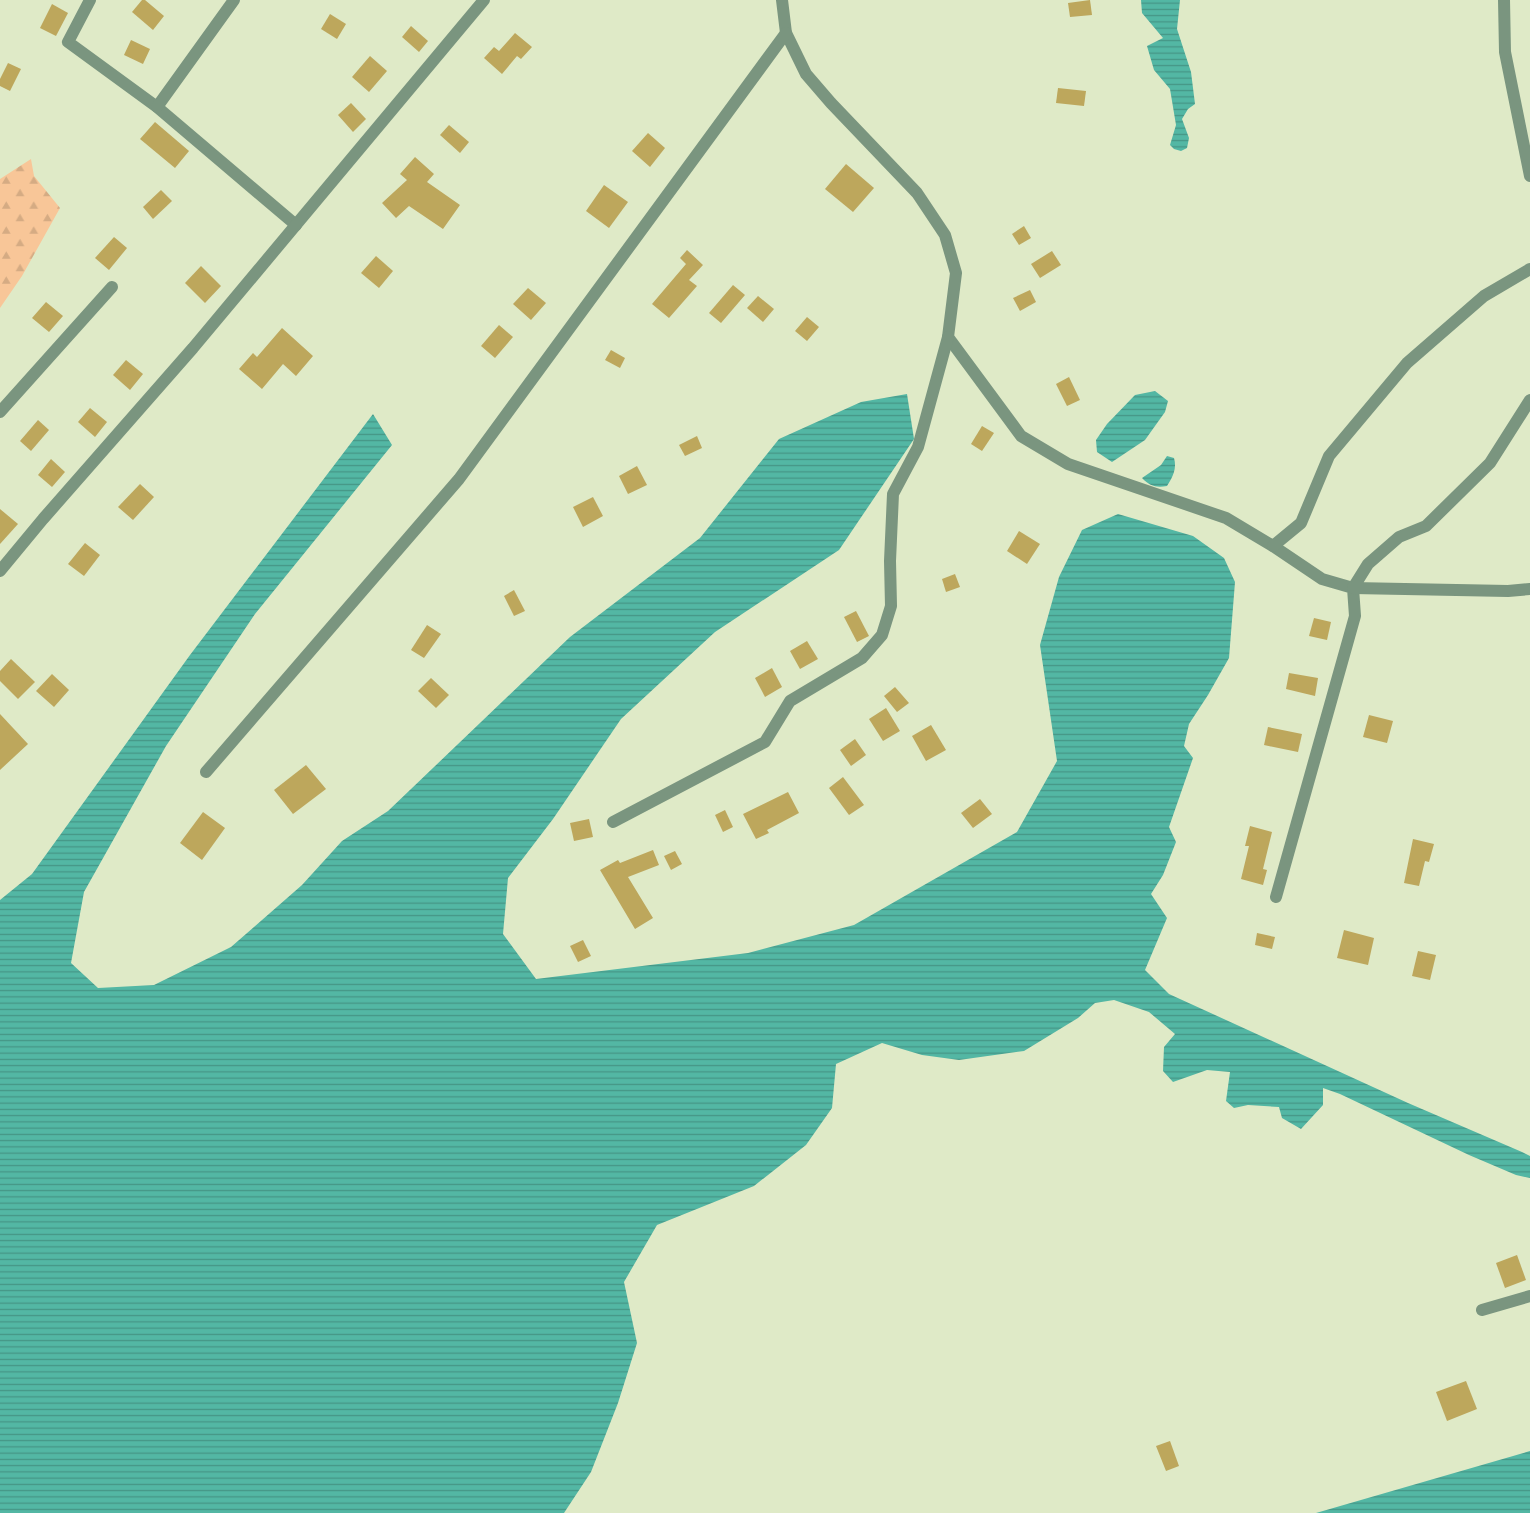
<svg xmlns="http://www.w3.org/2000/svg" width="1530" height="1513" font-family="'Fira Sans',sans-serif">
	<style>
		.forest { fill: url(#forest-firs) }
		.water { fill: url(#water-rules) }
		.building { fill: #bda75c }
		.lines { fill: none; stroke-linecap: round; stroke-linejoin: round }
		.minor { stroke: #7a957f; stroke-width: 12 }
	</style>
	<defs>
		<pattern id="forest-firs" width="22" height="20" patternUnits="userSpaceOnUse" patternTransform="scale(1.25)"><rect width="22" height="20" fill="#f8c698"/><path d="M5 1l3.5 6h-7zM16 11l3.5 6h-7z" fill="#d5ab83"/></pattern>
		<pattern id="water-rules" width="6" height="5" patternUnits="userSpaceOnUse" patternTransform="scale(1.25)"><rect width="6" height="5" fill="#53b7a4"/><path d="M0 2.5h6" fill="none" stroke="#459585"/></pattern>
	</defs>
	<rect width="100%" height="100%" fill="#dfeac7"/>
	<!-- forest -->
	<path class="forest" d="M31,159l3,17 26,32 -38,68 -22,32v-129z"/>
	<!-- water -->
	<g class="water">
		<path d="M1141,0h39l-3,29 14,43 4,32 -7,5 -6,10 7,19 -2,10 -6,3 -7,-2 -4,-4 6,-20 -6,-36 -16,-19 -7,-24 16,-8 -21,-25z"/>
		<path d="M1155,391l13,10 -3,11 -20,28 -33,22 -15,-10 -1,-12 11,-16 28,-29z"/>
		<path d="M907,394l7,45 -75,111 -124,82 -94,87 -68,100 -45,59 -5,56 33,45 212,-26 106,-28 163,-93 40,-71 -17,-116 19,-68 23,-47 36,-16 75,22 31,22 11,24 -6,76 -21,37 -19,29 -5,22 9,12 -24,69 7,15 -13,33 -12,19 16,24 -22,52 24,24 239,109 114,49 8,4v22l-14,-3 -47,-20 -129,-61 -17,-6v17l-22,24 -19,-11 -3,-11 -31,-2 -14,3 -8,-7 4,-29 -23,-2 -34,12 -10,-11 1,-24 11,-13 -26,-22 -35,-12 -19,3 -17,15 -54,33 -65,9 -37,-5 -40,-12 -46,21 -4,44 -26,37 -52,41 -97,39 -33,57 13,61 -19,60 -27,69 -27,41h-564v-613l32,-26 158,-219 183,-241 19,31 -137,169 -89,132 -82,146 -13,71 27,25 56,-3 77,-38 71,-62 40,-44 46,-30 182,-174 130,-99 79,-99 82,-37z"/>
		<path d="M1167,456l7,2c3,10 -1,19 -7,28 -11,2 -17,0 -25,-8l19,-13z"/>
		<path d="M1530,1451v62h-214z"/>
	</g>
	<!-- building -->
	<g class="building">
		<path d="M142,0h3l19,16 -11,14 -21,-18z"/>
		<path d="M1090,0l2,15 -22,2 -2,-14z"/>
		<path d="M52,4l16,9 -12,23 -16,-8z"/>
		<path d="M330,14l16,10 -9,15 -16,-10z"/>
		<path d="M411,26l17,15 -9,11 -17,-15z"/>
		<path d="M515,33l17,14 -11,12 -4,-3 -15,18 -18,-16 10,-11 5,4z"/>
		<path d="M131,40l19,9 -7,15 -19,-9z"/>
		<path d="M370,56l17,15 -18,21 -17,-15z"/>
		<path d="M8,63l13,6 -11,22 -10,-5v-7z"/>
		<path d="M1058,88l28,3 -2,15 -28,-3z"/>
		<path d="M351,103l15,16 -13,13 -15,-17z"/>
		<path d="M155,122l34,29 -14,17 -35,-29z"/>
		<path d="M449,125l20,17 -9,11 -20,-18z"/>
		<path d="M648,133l17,15 -15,19 -18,-16z"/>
		<path d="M415,157l19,17 -7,8 33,23 -17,24 -34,-23 -13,12 -14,-15 25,-23 -7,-6z"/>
		<path d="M846,164l28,24 -21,24 -28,-23z"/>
		<path d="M604,185l24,17 -19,26 -23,-17z"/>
		<path d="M161,190l11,11 -19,18 -10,-12z"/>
		<path d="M1024,226l7,12 -12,7 -7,-11z"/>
		<path d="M114,237l13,11 -18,22 -14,-12z"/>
		<path d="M687,250l16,15 -14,15 8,6 -28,32 -17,-14 34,-40 -6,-6z"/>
		<path d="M1052,251l9,14 -21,13 -9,-14z"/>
		<path d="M376,256l17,15 -14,17 -18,-15z"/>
		<path d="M201,266l20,20 -16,17 -20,-20z"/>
		<path d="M733,285l12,10 -24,28 -12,-10z"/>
		<path d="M528,288l18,15 -15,17 -18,-16z"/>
		<path d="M1030,290l6,12 -16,9 -7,-13z"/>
		<path d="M758,296l16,13 -11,13 -16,-14z"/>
		<path d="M46,302l17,14 -14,16 -17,-14z"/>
		<path d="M807,317l12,10 -12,14 -12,-10z"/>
		<path d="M499,325l14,12 -18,21 -14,-12z"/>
		<path d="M282,328l31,28 -17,20 -13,-12 -21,25 -23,-20 14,-16 4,4z"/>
		<path d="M611,350l14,8 -5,10 -15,-8z"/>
		<path d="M126,360l17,14 -13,16 -17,-15z"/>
		<path d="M1069,377l11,23 -13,6 -11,-22z"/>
		<path d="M90,408l17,14 -12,15 -17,-15z"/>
		<path d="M38,420l11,10 -18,21 -11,-10z"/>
		<path d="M982,426l12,7 -12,18 -11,-7z"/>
		<path d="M697,436l5,12 -17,8 -6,-11z"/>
		<path d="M51,459l14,13 -13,15 -14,-12z"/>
		<path d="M637,466l10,19 -19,9 -9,-18z"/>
		<path d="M140,484l14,13 -21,23 -15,-13z"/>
		<path d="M593,497l10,19 -20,11 -10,-20z"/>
		<path d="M0,509l18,15 -18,20z"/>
		<path d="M1019,531l21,13 -13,20 -20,-13z"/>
		<path d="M85,543l15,12 -16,21 -16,-12z"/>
		<path d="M955,574l5,13 -14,5 -4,-13z"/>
		<path d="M514,590l11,21 -11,5 -10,-20z"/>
		<path d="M856,611l13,25 -12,6 -13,-25z"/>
		<path d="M1314,618l17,4 -4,18 -18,-4z"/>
		<path d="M427,625l14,9 -17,24 -13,-8z"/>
		<path d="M807,641l11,18 -18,10 -10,-18z"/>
		<path d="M11,659l24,23 -17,17 -18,-18v-10z"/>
		<path d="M772,668l10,19 -17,10 -10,-19z"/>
		<path d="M1289,673l29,5 -3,18 -29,-7z"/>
		<path d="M52,674l17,16 -15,17 -18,-16z"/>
		<path d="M431,678l18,17 -13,13 -18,-17z"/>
		<path d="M895,687l14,16 -12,9 -13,-16z"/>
		<path d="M886,708l14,23 -17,10 -14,-22z"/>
		<path d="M0,714l28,30 -28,26z"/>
		<path d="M1369,715l24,6 -6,22 -24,-6z"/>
		<path d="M931,725l15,25 -20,11 -14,-25z"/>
		<path d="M1268,727l34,7 -4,18 -34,-7z"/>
		<path d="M855,739l11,16 -15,11 -11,-16z"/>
		<path d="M306,765l20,24 -33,25 -19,-24z"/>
		<path d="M843,777l21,28 -15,10 -20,-27z"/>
		<path d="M788,792l11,21 -32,17 2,3 -13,6 -13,-25z"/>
		<path d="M980,799l12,15 -19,14 -12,-15z"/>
		<path d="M725,810l8,17 -10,5 -8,-17z"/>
		<path d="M203,812l22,16 -23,32 -22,-17z"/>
		<path d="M589,819l4,18 -19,4 -4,-18z"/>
		<path d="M1250,826l22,6 -9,37 4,1 -4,15 -22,-6 8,-33h-4z"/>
		<path d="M1413,839l21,5 -5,18 -4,-1 -6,25 -15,-3z"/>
		<path d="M653,850l6,15 -31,12 25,41 -18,11 -35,-59 18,-10 2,3z"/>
		<path d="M675,851l7,13 -11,6 -7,-14z"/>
		<path d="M1344,930l30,8 -6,27 -31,-7z"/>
		<path d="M1257,933l18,4 -3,12 -17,-4z"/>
		<path d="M583,940l8,16 -13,6 -8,-16z"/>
		<path d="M1418,951l18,4 -6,25 -18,-4z"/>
		<path d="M1517,1255l9,25 -21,8 -9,-25z"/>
		<path d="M1466,1381l11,28 -30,12 -11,-29z"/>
		<path d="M1170,1441l9,25 -13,5 -10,-25z"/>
	</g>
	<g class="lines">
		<!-- minor -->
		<g class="minor">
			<path d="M90,0l-22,42 89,65 139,118"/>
			<path d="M782,0l4,33 20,41 25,29 86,90 28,42 11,38 -8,64 73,99 47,28 158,54 47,28 49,33 31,9 2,28 -79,281"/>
			<path d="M1504,0l1,52 25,124"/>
			<path d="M157,107l77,-107"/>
			<path d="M1530,400l-40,63 -64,63 -27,11 -31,27 -15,24 155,3 22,-2"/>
			<path d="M0,412l112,-125"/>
			<path d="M1273,546l28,-23 28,-67 78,-93 77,-67 46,-27"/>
			<path d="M0,571l43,-52 150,-171 291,-348"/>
			<path d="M206,772l253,-293 327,-446"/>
			<path d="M613,822l152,-80 25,-41 72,-43 20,-23 9,-29 -1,-45 3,-67 25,-47 30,-110"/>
			<path d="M1482,1310l48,-14"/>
		</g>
	</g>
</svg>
